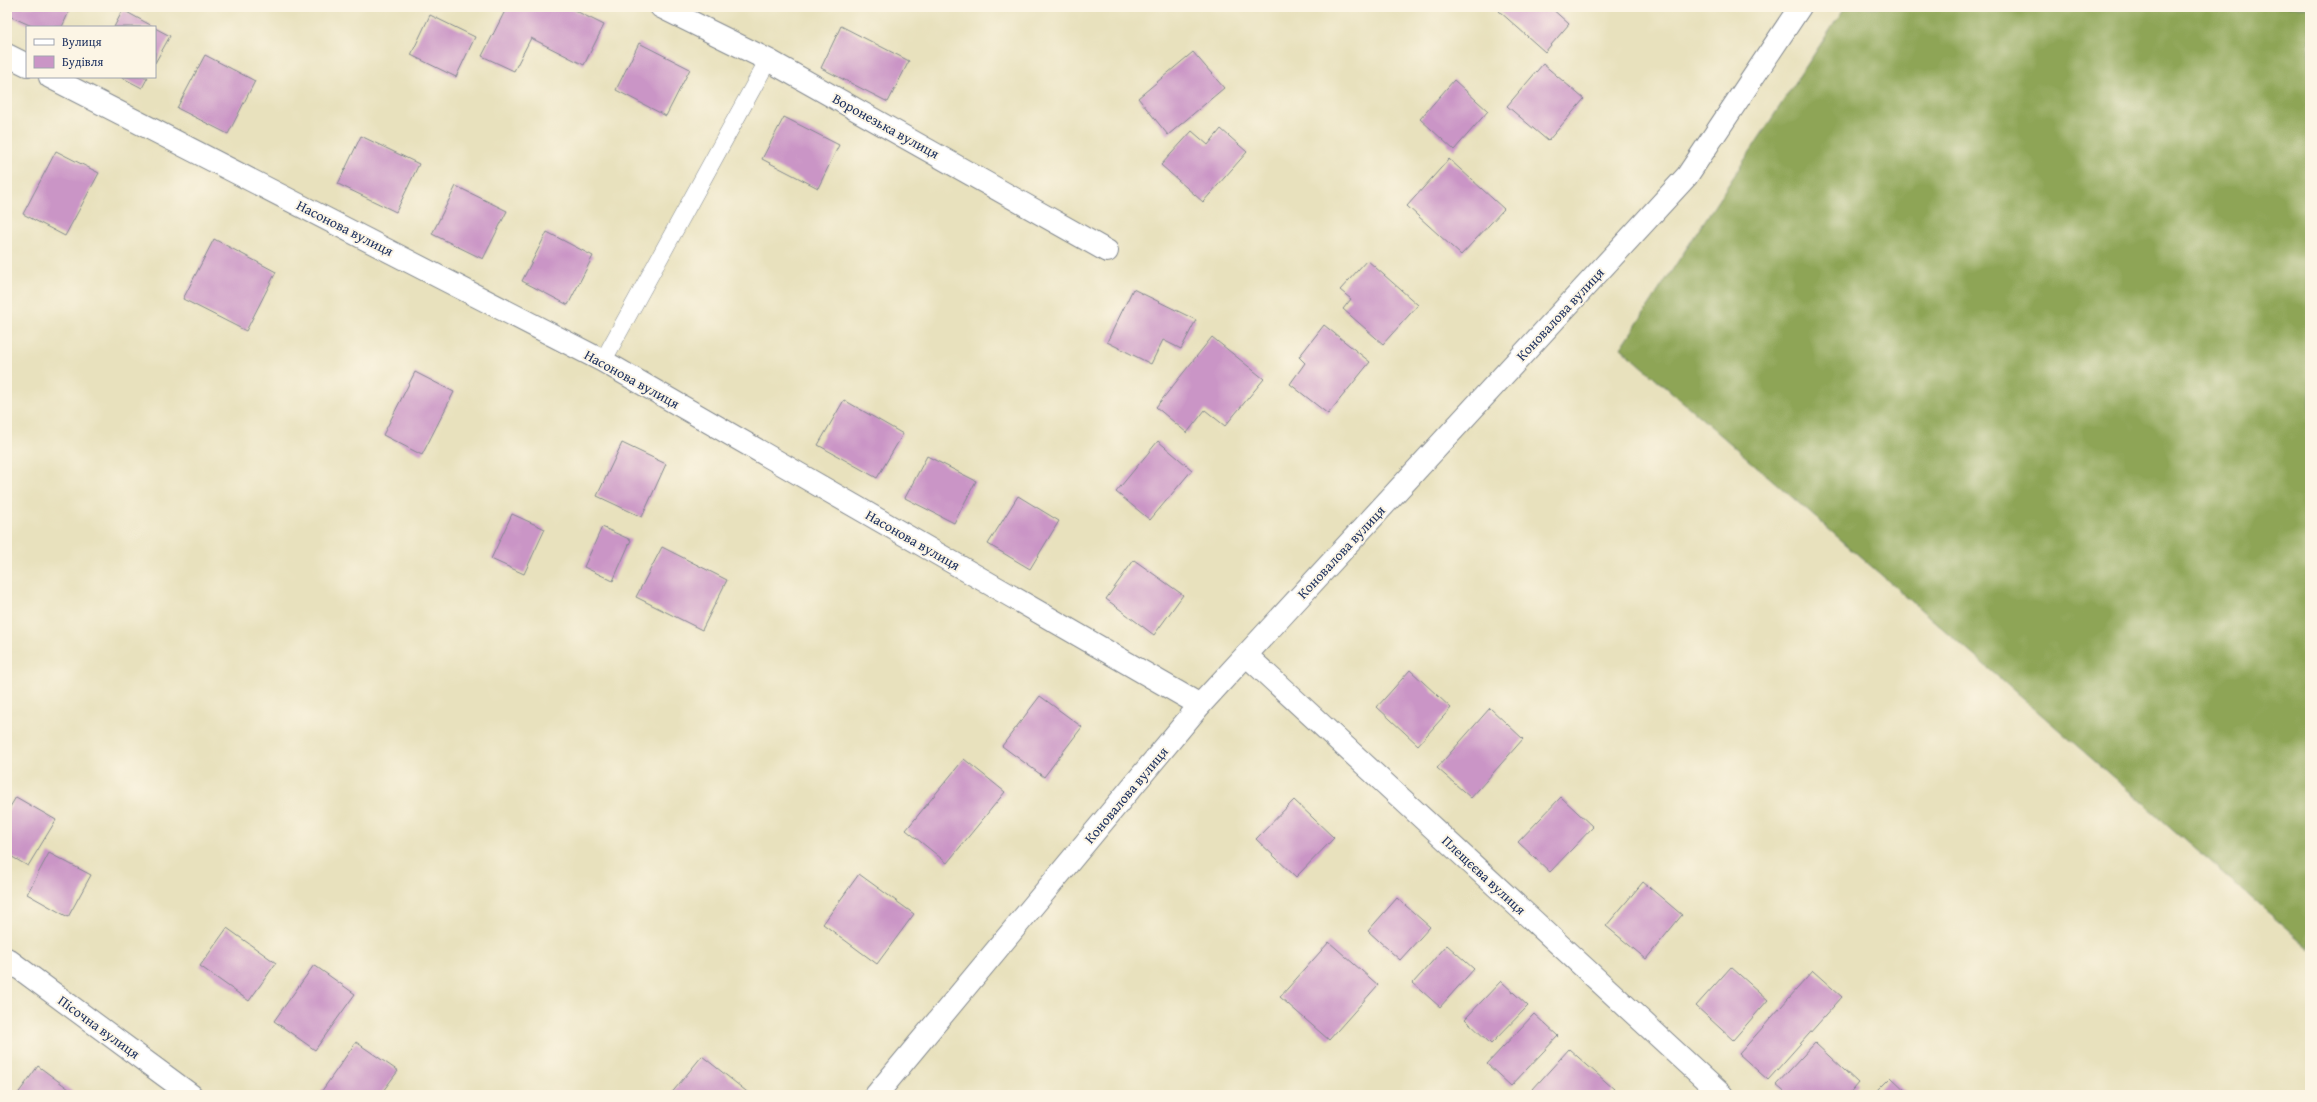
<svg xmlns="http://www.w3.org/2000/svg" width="2317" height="1102" font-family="'Gentium Book Plus',serif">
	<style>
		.forest { fill: #8ea556; stroke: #546a5a }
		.building { fill: #ca95c6 }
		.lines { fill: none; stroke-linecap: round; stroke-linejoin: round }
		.lane-casing { stroke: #82888e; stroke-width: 18 }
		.street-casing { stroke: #82888e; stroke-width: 24 }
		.lane { stroke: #fff; stroke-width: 17 }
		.street { stroke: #fff; stroke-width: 22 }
		.labels { text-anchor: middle; stroke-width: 4; stroke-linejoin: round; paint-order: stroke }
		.street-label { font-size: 14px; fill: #1b2f5e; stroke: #fcf5e5 }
	</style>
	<rect width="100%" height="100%" fill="#fcf5e5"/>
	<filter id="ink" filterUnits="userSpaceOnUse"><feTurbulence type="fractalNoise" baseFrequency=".025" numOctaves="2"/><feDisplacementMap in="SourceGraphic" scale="8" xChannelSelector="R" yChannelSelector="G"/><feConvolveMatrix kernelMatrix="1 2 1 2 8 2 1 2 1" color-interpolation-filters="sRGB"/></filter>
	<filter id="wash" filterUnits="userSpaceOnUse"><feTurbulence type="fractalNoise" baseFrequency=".012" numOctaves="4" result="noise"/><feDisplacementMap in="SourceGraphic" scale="16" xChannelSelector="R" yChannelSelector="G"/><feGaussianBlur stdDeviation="0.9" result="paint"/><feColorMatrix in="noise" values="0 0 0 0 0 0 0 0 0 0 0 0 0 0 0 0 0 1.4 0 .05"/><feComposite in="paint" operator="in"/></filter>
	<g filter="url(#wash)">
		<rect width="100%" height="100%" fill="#e8e1bd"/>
		<!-- forest -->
		<path class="forest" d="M1845,7h465v942l-689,-601z"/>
		<g id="blocks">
			<!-- building -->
			<g class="building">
				<path d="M10,7h61l-9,20h-28l-27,-12z"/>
				<path d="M507,7h61l36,18 -20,40 -53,-27 -17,33 -32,-15z"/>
				<path d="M1502,7h48l19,17 -24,28 -46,-41z"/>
				<path d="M123,10l31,17h-40z"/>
				<path d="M430,15l45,22 -19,40 -45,-22z"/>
				<path d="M841,26l68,35 -21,41 -67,-34z"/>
				<path d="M155,28l15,8 -15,27z"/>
				<path d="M639,43l51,26 -24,47 -50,-26z"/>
				<path d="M1193,52l31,36 -56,47 -30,-37z"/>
				<path d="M205,55l50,26 -27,53 -51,-26z"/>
				<path d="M1543,64l41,35 -36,42 -41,-35z"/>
				<path d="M121,77h27l-6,11z"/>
				<path d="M1454,80l34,31 -34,39 -34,-31z"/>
				<path d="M784,117l55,28 -21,43 -56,-29z"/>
				<path d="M1221,129l26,23 -44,50 -42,-37 31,-34 16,14z"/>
				<path d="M361,136l58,28 -23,48 -58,-28z"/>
				<path d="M56,151l43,22 -34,63 -42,-22z"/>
				<path d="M1449,159l55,50 -43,46 -54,-49z"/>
				<path d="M456,186l51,25 -24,48 -51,-25z"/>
				<path d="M547,232l46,24 -25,49 -46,-24z"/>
				<path d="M214,239l62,33 -30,59 -63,-32z"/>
				<path d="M1367,260l51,45 -35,39 -40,-35 8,-10 -11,-9z"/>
				<path d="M1133,289l63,31 -15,29 -18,-9 -12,24 -44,-22z"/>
				<path d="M1324,325l46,37 -42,52 -38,-30 15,-21 -6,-6z"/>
				<path d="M1212,337l52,42 -39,47 -20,-16 -18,23 -31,-26z"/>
				<path d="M415,372l39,20 -32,63 -39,-20z"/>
				<path d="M844,400l59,34 -26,44 -59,-33z"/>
				<path d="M1158,441l34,29 -42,50 -34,-28z"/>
				<path d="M622,443l44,21 -24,53 -45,-21z"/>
				<path d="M927,456l49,25 -22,42 -49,-25z"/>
				<path d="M1018,496l41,25 -29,48 -42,-25z"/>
				<path d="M512,514l33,15 -21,45 -33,-15z"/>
				<path d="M602,527l29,13 -18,41 -29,-14z"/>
				<path d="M662,547l65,33 -25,50 -66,-33z"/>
				<path d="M1134,560l49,35 -29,40 -48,-36z"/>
				<path d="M1410,670l41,38 -33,37 -41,-38z"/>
				<path d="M1040,696l42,31 -38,50 -42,-31z"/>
				<path d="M1490,708l33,31 -52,59 -34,-30z"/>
				<path d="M964,759l41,33 -58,71 -41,-33z"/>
				<path d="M16,797l40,23 -28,46 -21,-12v-42z"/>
				<path d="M1561,797l32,30 -43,45 -32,-30z"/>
				<path d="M1294,800l40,38 -38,39 -40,-38z"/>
				<path d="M49,853l42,22 -23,42 -41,-23z"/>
				<path d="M859,874l55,40 -37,50 -54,-40z"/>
				<path d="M1643,882l39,33 -36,44 -40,-33z"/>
				<path d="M1397,898l33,29 -30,33 -32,-29z"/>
				<path d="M227,928l49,35 -27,38 -49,-35z"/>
				<path d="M1329,942l49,43 -49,55 -49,-43z"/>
				<path d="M1447,945l27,24 -34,38 -27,-24z"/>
				<path d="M314,965l41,29 -40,56 -41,-29z"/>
				<path d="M1731,967l37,33 -35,40 -37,-34z"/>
				<path d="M1813,971l29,26 -74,83 -29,-26z"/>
				<path d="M1501,981l27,25 -37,38 -26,-25z"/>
				<path d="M1534,1014l24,22 -47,50 -24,-22z"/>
				<path d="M356,1042l42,29 -18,24h-61z"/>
				<path d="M1815,1043l43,40 -10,12h-60l-12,-10z"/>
				<path d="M1569,1049l45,40 -5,6h-72l-5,-5z"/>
				<path d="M702,1056l49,39h-81z"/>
				<path d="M38,1066l39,29h-60z"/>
				<path d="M1891,1077l19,18h-37z"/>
			</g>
		</g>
	</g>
	<g filter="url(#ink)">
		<use href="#blocks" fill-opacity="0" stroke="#82888e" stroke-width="1"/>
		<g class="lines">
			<defs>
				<path id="lane" d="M603,361l165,-301"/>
				<g id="street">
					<path d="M661,7l107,53 339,191"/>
					<path d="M7,55l20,10"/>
					<path d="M50,77l553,284 597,344"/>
					<path d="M1246,655l476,440"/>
					<path d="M7,959l184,136"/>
					<path d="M876,1095l324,-390 487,-529 113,-169"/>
				</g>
			</defs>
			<!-- lane casing -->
			<use href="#lane" class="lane-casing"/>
			<!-- street casing -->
			<use href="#street" class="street-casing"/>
			<!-- lane -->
			<use href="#lane" class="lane"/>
			<!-- street -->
			<use href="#street" class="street"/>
		</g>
	</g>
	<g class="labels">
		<!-- street labels -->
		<g class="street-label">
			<text transform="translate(886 126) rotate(29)" y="5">Воронезька вулиця</text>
			<text transform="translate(345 228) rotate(27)" y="5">Насонова вулиця</text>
			<text transform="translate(1560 314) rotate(-47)" y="5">Коновалова вулиця</text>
			<text transform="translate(632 379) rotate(29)" y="5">Насонова вулиця</text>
			<text transform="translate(913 540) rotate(30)" y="5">Насонова вулиця</text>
			<text transform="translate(1341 552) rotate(-47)" y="5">Коновалова вулиця</text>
			<text transform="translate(1126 795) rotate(-50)" y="5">Коновалова вулиця</text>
			<text transform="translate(1484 875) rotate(43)" y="5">Плещєєва вулиця</text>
			<text transform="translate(99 1027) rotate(36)" y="5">Пісочна вулиця</text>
		</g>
	</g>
	<!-- margin -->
	<rect width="2317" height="1102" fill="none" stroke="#fcf5e5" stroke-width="24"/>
	<!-- legend -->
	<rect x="26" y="26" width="130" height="52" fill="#fcf5e5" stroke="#a2a6af"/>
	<rect x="34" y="39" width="20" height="6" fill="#ffffff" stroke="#a2a6af"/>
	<text x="62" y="46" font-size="12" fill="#1b2f5e">Вулиця</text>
	<rect x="34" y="56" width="20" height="12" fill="#ca95c6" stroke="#a2a6af"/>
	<text x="62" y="66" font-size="12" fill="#1b2f5e">Будівля</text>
</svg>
